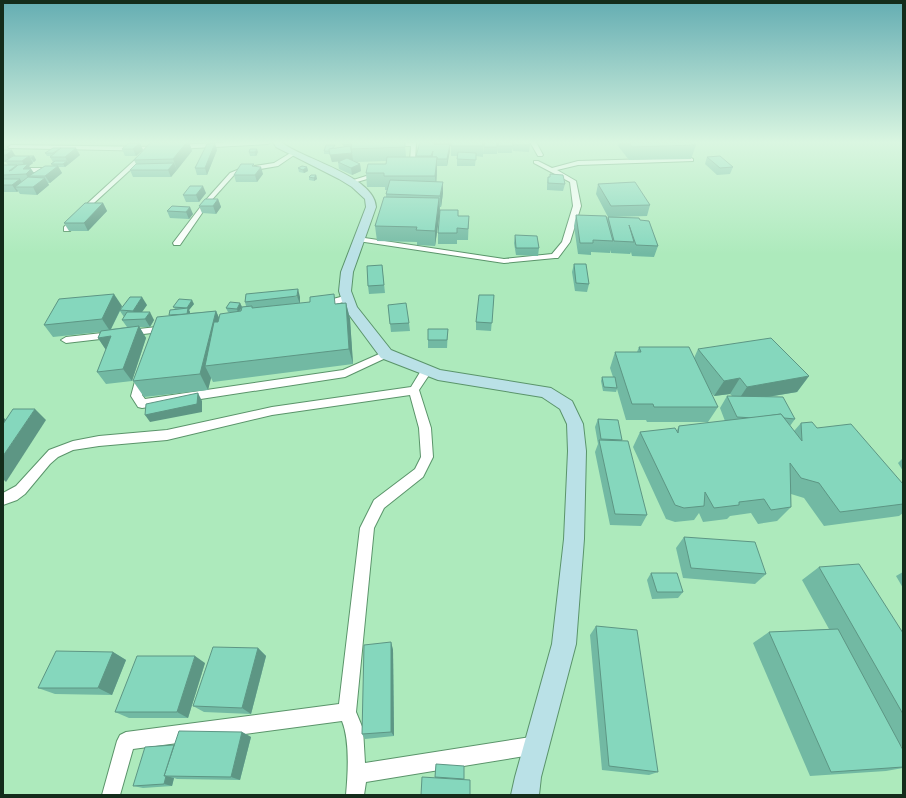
<svg xmlns="http://www.w3.org/2000/svg" width="906" height="798" font-family="'Noto Serif',serif">
	<style>
		.lines { fill: none; stroke-linecap: round; stroke-linejoin: round }
		.minor-casing { stroke: #5a946a; stroke-width: 2 }
		.secondary-casing { stroke: #5a946a; stroke-width: 2 }
		.minor { fill: #fff; fill-rule: evenodd }
		.secondary { fill: #bae1e7; fill-rule: evenodd }
		.wall { fill: #72b9a3; fill-rule: evenodd }
		.shaded-wall { fill: #5d9684 }
		.building { fill: #85d7bd; stroke: #5d9684 }
	</style>
	<rect width="100%" height="100%" fill="#adeabc"/>
	<g class="lines">
		<defs>
			<g id="minor">
				<path d="M235,142h36l-3,2 -92,5 -3,-2 3,-2z"/>
				<path d="M530,142h6l7,13 -1,1h-4z"/>
				<path d="M391,143h25l-1,20 -10,4 -3,-2 8,-4 1,-15h-22v-2z"/>
				<path d="M11,145l147,2 3,2 -3,2 -149,-3 -1,-1z"/>
				<path d="M292,152l5,1 -19,13 -35,6 -9,3 -25,28 -29,42h-6l-1,-2 32,-42 25,-28 12,-5 32,-5z"/>
				<path d="M146,153l5,1 -10,6 -47,43 -24,28h-6v-4l26,-26 47,-43z"/>
				<path d="M691,158l2,1v2l-115,4 -21,5 19,11 5,25 -11,36 -12,16h-3l-51,5 -146,-22 -4,-2 4,-2 146,22 48,-5 10,-12 11,-36 -3,-24 -36,-19v-2h4l14,7 26,-7z"/>
				<path d="M3,168h45l3,2 -3,2h-45z"/>
				<path d="M379,172l3,2 -1,1 -31,9 -3,-2z"/>
				<path d="M348,295l3,1 1,2 -1,2 -30,8 -5,-3 2,-2z"/>
				<path d="M166,326l5,3 -2,2 -103,12 -5,-3 5,-3z"/>
				<path d="M386,351l5,3 -1,2 -45,21 -203,31 -4,-1 -7,-11 6,-22 1,-3h8l1,3 -5,21 3,4 198,-29z"/>
				<path d="M426,368l4,1 1,3 -12,18 12,38 2,29 -10,20 -39,31 -10,20 -18,184 7,17 2,34 172,-27 6,3 3,6 -3,6 -6,3 -171,28 -2,13h-18c2,-22 4,-54 -4,-74l-209,28 -13,46h-18l15,-54 3,-6 6,-3 213,-28 21,-176 14,-28 41,-31 6,-12 -2,-29 -9,-33 -138,20 -105,25 -68,6 -26,4 -15,7 -8,7 -25,30 -8,6 -14,5v-12l13,-7 33,-36 24,-9 26,-5 68,-6 105,-23 139,-20 11,-18z"/>
			</g>
			<path id="secondary" d="M273,142h8c21,17 94,34 95,65l-23,65 -2,19 6,16 34,43 49,20 111,18 21,13 11,23 3,27 -2,88 -8,105 -35,133 -2,18h-28l4,-18 37,-133 12,-105 4,-88 -1,-27 -7,-15 -18,-12 -104,-17 -57,-22 -37,-50 -5,-17 2,-19 25,-65 -1,-8 -13,-12 -13,-8 -63,-32z"/>
		</defs>
		<!-- minor casing -->
		<use href="#minor" class="minor-casing"/>
		<!-- secondary casing -->
		<use href="#secondary" class="secondary-casing"/>
		<!-- minor -->
		<use href="#minor" class="minor"/>
		<!-- secondary -->
		<use href="#secondary" class="secondary"/>
	</g>
	<!-- wall -->
	<g class="wall">
		<path d="M41,142h18l-1,1 -8,-1 -1,1h-8z"/>
		<path d="M76,142h20l-1,1h-7l-1,-1v1h-11z"/>
		<path d="M151,142h38l3,9 -21,26h-38l-3,-7 6,-6 -2,-4z"/>
		<path d="M352,142h89v1h-6v1h10l6,-2 -4,24h-10l-1,16h7v11l-2,14h-1l-5,39 -18,-1v-3l-40,-1 -2,-15 11,-29v-3l1,-4h-2v-3h-18l-1,-14 20,-9v-3l-29,1 3,2 1,7 -9,4 -13,-6 -1,-7 1,-1 -7,1 -2,-8h-6v-3l11,-3 9,-1 -1,-2 9,-1zM405,143h15l-4,14h-10z"/>
		<path d="M483,142v15l-7,-1 -1,10h-18v-10h-6v-10z"/>
		<path d="M484,142h45l1,3 -1,7 -16,-1 -1,-3v5h-14l-1,-4v5h-14z"/>
		<path d="M619,142h74l3,3 -5,14 -62,1 -11,-14z"/>
		<path d="M140,143l3,7 -7,6h-11l-3,-7z"/>
		<path d="M61,148l19,7 -15,12h-7l4,6 -12,10h-2l1,2 -12,10 -17,-1 -2,-3 -1,1h-14v-27h5l-2,-3h-3v-12l13,6h18l2,4 -2,2h-2l1,1 -4,3 5,7 19,-7 -2,-2 2,-2 -3,-5v-1h-3l-2,-3z"/>
		<path d="M217,150l-10,25h-10l-2,-7z"/>
		<path d="M249,152h9l-2,4h-6z"/>
		<path d="M707,157l26,10 -3,7 -13,1 -12,-11z"/>
		<path d="M254,164v2l9,8 -6,8h-21l-2,-7z"/>
		<path d="M307,167l1,4 -4,2 -5,-1 -1,-4z"/>
		<path d="M550,174l15,10 -2,7 -16,-1v-6l1,-7h2z"/>
		<path d="M316,175l1,4 -3,2 -5,-1v-3z"/>
		<path d="M598,184l52,21 -3,11 -35,1 28,3 18,26 -4,11 -22,-1 -1,-4 -1,2 -19,-1 -1,-3v3l-19,-1v3l-13,-1 -4,-28 2,-11 31,4 1,-2 -12,-23z"/>
		<path d="M206,193l-7,9h-13l-3,-7z"/>
		<path d="M218,199l3,8 -5,7 -14,-1 -3,-7z"/>
		<path d="M103,203l4,8 -19,20h-19l-5,-8z"/>
		<path d="M172,206l21,8 -4,5 -19,-1 -3,-7z"/>
		<path d="M458,216h11l-1,24h-11v4h-19v-11z"/>
		<path d="M515,235l24,13 -1,8 -22,-1 -2,-12z"/>
		<path d="M574,264l15,20 -2,8 -12,-1 -3,-19z"/>
		<path d="M382,265l3,28 -16,1 -1,-8z"/>
		<path d="M246,294l54,3v6l36,1 10,-1 4,16 3,45 -140,18 -2,-4 -3,12 -64,7 -11,-16 42,-72 -2,-2 21,-3 -5,6 1,2v1l26,-2 3,7 14,-6h-5l-2,-4 14,-5 2,4 4,-1 -1,-4z"/>
		<path d="M494,295l-3,36 -15,-1v-8z"/>
		<path d="M147,305l-5,7 12,8 -4,7h-11l7,11 -14,43 -26,3 -9,-12 9,-22 -8,-12 2,-6 -47,5 -9,-12 78,-19 -2,4zM120,311l4,6 -2,3 5,7 -16,2z"/>
		<path d="M388,305l21,18 1,8 -19,1z"/>
		<path d="M448,329l-1,19h-19v-8z"/>
		<path d="M639,347l55,11 4,-9 111,27 -12,16 -29,5 27,22 -5,7 4,5 7,-8 16,5 86,56v29l-4,3 -75,10 -20,-28 -13,-4v13l-14,14 -19,3 -7,-11 -21,3 -3,3 -24,3 -4,-9 -5,7 -19,2 -9,-3 -33,-72 7,-15 37,-2 2,-4 46,-5 -5,-13 7,-12h5l-2,-2 -16,2 -4,-5 8,16 -10,15h-61l-1,-2h-20l-9,-31 -1,3 -13,-1 -2,-10 1,-4h11l-3,-9 5,-16h22z"/>
		<path d="M598,419l24,21 -1,1 26,74 -6,11 -31,-1 -15,-73 3,-8 -3,-17z"/>
		<path d="M903,458v13l-5,-8z"/>
		<path d="M684,537l82,37 -11,10 -72,-6 -7,-30z"/>
		<path d="M819,567l84,66v113h-2l2,4v18l-17,3 -76,5 -57,-133 16,-11 60,-3 -27,-49z"/>
		<path d="M903,572v16l-7,-12z"/>
		<path d="M651,573l32,19 -5,6 -26,1 -5,-19z"/>
		<path d="M596,626l62,146 -9,3 -47,-5 -12,-135z"/>
		<path d="M391,642l2,8 1,86 -29,3 -3,-5z"/>
		<path d="M258,648l8,8 -15,58 -47,-2 -11,-6z"/>
		<path d="M113,652l13,8 -14,35 -57,-1 -17,-6z"/>
		<path d="M205,663l-17,55h-59l-14,-6z"/>
		<path d="M242,732l9,5 -11,43 -63,-1 -3,-1 -2,8 -29,2 -10,-2 41,-41z"/>
		<path d="M436,764l28,16 -29,-2z"/>
	</g>
	<!-- shaded-wall -->
	<g class="shaded-wall">
		<path d="M187,142h2l3,9 -15,19 -4,-11z"/>
		<path d="M450,142v9l-3,15v-7z"/>
		<path d="M140,143l3,7 -7,6 -3,-7z"/>
		<path d="M215,143l2,7 -10,25 -2,-7z"/>
		<path d="M76,148l4,7 -11,9 -4,-7z"/>
		<path d="M257,149l1,3 -2,4 -1,-4z"/>
		<path d="M12,150l4,7 -7,4 -3,-6z"/>
		<path d="M352,153l1,7 -21,2 -2,-7z"/>
		<path d="M29,156l4,7 -4,3 7,10h-7l3,4 -2,1 -7,-12 2,-2 -3,-6z"/>
		<path d="M34,156l2,4 -2,2 -3,-4z"/>
		<path d="M437,157v14l-1,19 -1,-14z"/>
		<path d="M67,161l2,3 -4,3 -2,-3z"/>
		<path d="M174,163l3,7 -6,7 -3,-7z"/>
		<path d="M360,164l1,7 -9,4 -1,-7z"/>
		<path d="M17,165l4,7 -12,-1z"/>
		<path d="M58,166l4,7 -12,10 -5,-7z"/>
		<path d="M261,167l2,7 -6,8 -2,-7z"/>
		<path d="M307,167l1,4 -4,2 -1,-3z"/>
		<path d="M316,175l1,4 -3,2v-3z"/>
		<path d="M45,178l4,7 -12,10 -4,-8z"/>
		<path d="M20,179l4,7 -9,1 3,4 -1,1 -5,-7z"/>
		<path d="M443,182v11l-2,14 -1,-11z"/>
		<path d="M203,186l3,7 -7,9 -3,-7z"/>
		<path d="M439,198l1,14 -5,34v-15z"/>
		<path d="M218,199l3,8 -5,7 -3,-8z"/>
		<path d="M103,203l4,8 -19,20 -4,-8z"/>
		<path d="M190,207l3,7 -4,5 -3,-7z"/>
		<path d="M298,289l2,8v7l-3,-8z"/>
		<path d="M114,294l8,12 -12,25 -8,-12z"/>
		<path d="M142,297l5,8 -10,14 -4,-8z"/>
		<path d="M192,300l2,4 -5,6 1,2 -2,9 -2,-4 2,-7 -1,-2z"/>
		<path d="M240,303l2,4 -4,6 -1,-4z"/>
		<path d="M346,303l4,16 3,45 -4,-15z"/>
		<path d="M216,311l7,16 -18,39 6,12 -3,12 -8,-16z"/>
		<path d="M150,312l4,8 -4,7 -5,-8z"/>
		<path d="M139,326l7,12 -14,43 -9,-12z"/>
		<path d="M111,336l-5,14 -8,-12z"/>
		<path d="M809,376l-12,16 -60,10 10,-15z"/>
		<path d="M740,378l-10,16 -16,2 10,-15z"/>
		<path d="M198,393l4,8v11l-52,10 -5,-7z"/>
		<path d="M35,409l11,11 -40,62 -3,-3v-23z"/>
		<path d="M3,417l6,6 -6,8z"/>
		<path d="M391,642l2,8 1,86 -3,-4z"/>
		<path d="M258,648l8,8 -15,58 -9,-6z"/>
		<path d="M113,652l13,8 -14,35 -14,-7z"/>
		<path d="M195,656l10,7 -17,55 -11,-6z"/>
		<path d="M242,732l9,5 -11,43 -9,-3z"/>
		<path d="M166,776l8,2 -2,8 -8,-2z"/>
	</g>
	<!-- building -->
	<g class="building">
		<path d="M151,142h36l-14,17 -39,1z"/>
		<path d="M343,142h8v2l-8,1z"/>
		<path d="M352,142h53v5l-54,2z"/>
		<path d="M420,142h15l-1,2h16l-3,15h-10v-2h-5l1,-6 -2,5h-15z"/>
		<path d="M445,142h5v4v-2h-5z"/>
		<rect x="451" y="142" width="32" height="4"/>
		<rect x="484" y="142" width="13" height="5"/>
		<rect x="498" y="142" width="15" height="4"/>
		<path d="M513,142h16l1,3h-17z"/>
		<path d="M629,142h64l3,3 -64,2z"/>
		<path d="M129,143h11l-7,6h-11z"/>
		<path d="M215,143l-10,25h-10l12,-24z"/>
		<path d="M326,145h9l-2,3 -4,1 1,2h-6z"/>
		<path d="M350,146l2,7 -22,2 -1,-6z"/>
		<path d="M53,148h8l-8,5h-8z"/>
		<path d="M61,148h15l-11,9h-15z"/>
		<path d="M250,149h7l-2,3h-6z"/>
		<path d="M3,150h9l-6,5h-3z"/>
		<path d="M458,152l18,1v7l-19,-1z"/>
		<path d="M13,156h16l-7,5h-17z"/>
		<path d="M29,156h5l-3,2h-1z"/>
		<path d="M720,156l13,11 -13,1 -13,-11z"/>
		<path d="M387,157h50l-2,19h-51v-3h-18l2,-9h18z"/>
		<path d="M347,158l13,6 -9,4 -13,-6z"/>
		<path d="M55,161h12l-4,3h-12z"/>
		<path d="M174,163l-6,7h-38l6,-6z"/>
		<path d="M28,164l-5,5h8l-5,5 -23,1v-10h14l-8,6 3,-1 6,-5z"/>
		<path d="M241,164h13l-2,2 9,1 -6,8h-21z"/>
		<path d="M45,166h13l-13,10h-16z"/>
		<path d="M302,166l5,1 -4,3 -5,-2z"/>
		<path d="M550,174l13,1 2,9 -17,-1v-6h2z"/>
		<path d="M311,175h5l-2,3 -5,-1z"/>
		<path d="M28,177l17,1 -12,9h-18z"/>
		<path d="M3,179h17l-8,6h-9z"/>
		<path d="M390,180l53,2 -3,14 -54,-2z"/>
		<path d="M635,182l15,23 -39,1 -13,-22z"/>
		<path d="M190,186h13l-7,9h-13z"/>
		<path d="M384,197l55,1 -4,33 -19,-1 1,-3 -42,-1z"/>
		<path d="M205,199h13l-5,7h-14z"/>
		<path d="M85,203h18l-19,20h-20z"/>
		<path d="M172,206l18,1 -4,5 -19,-1z"/>
		<path d="M440,210h18v6h11l-1,13 -11,-1v5h-19z"/>
		<path d="M576,215l30,1 7,25 -20,-1v3h-13z"/>
		<path d="M608,217l31,1 1,2 9,1 9,25 -22,-1 -7,-20 5,17 -20,-1z"/>
		<path d="M515,235l22,1 2,12h-23z"/>
		<path d="M574,264h12l3,20 -13,-1z"/>
		<path d="M382,265l2,20 -16,1 -1,-20z"/>
		<path d="M298,289l-1,7 -52,6 1,-8z"/>
		<path d="M114,294l-12,25 -58,6 15,-26z"/>
		<path d="M334,294l1,10 11,-1 3,46 -144,17 9,-44h4l2,-8 21,-3 1,-4 10,-1v2l58,-6v-5z"/>
		<path d="M479,295h15l-2,28 -16,-1z"/>
		<path d="M130,297h12l-9,14 -13,-1z"/>
		<path d="M179,299l13,1 -5,8 -14,-1z"/>
		<path d="M230,302l10,1 -3,6 -11,-1z"/>
		<path d="M406,303l3,20 -19,1 -2,-19z"/>
		<path d="M188,308l-1,6 -18,1 1,-5z"/>
		<path d="M216,311l-16,63 -67,7 24,-64z"/>
		<path d="M127,312h23l-5,7 -23,1z"/>
		<path d="M139,326l-16,43 -26,3 14,-36 -13,2 3,-7z"/>
		<path d="M428,329h20l-1,11h-19z"/>
		<path d="M771,338l38,38 -62,11 -7,-9 -16,3 -26,-32z"/>
		<path d="M639,347h50l29,60h-64l-1,-3h-21l-17,-52h26z"/>
		<path d="M602,377h13l2,11 -13,-1z"/>
		<path d="M198,393l-1,11 -52,11 1,-11z"/>
		<path d="M727,396l56,1 12,22 -11,-1 -3,-4 -27,4 -17,-1z"/>
		<path d="M13,409h22l-32,47v-32z"/>
		<path d="M781,414l21,27 -1,-18 11,-1 5,6 34,-4 52,60v20l-63,8 -21,-29 -18,-5 -11,-15 1,44 -20,3 -7,-11 -25,3v3l-25,3 -9,-16 -1,14 -20,2 -9,-3 -35,-73 35,-4 3,5 1,-7z"/>
		<path d="M598,419l20,1 4,20 -21,-1z"/>
		<path d="M599,440l29,1 19,74 -32,-1z"/>
		<path d="M684,537l71,5 11,32 -75,-6z"/>
		<path d="M859,564l44,69v81l-84,-147z"/>
		<path d="M651,573h26l6,19h-26z"/>
		<path d="M596,626l41,4 21,142 -49,-6z"/>
		<path d="M838,629l65,121v17l-72,5 -62,-140z"/>
		<path d="M391,642v90l-29,2 2,-89z"/>
		<path d="M213,647l45,1 -16,60 -49,-2z"/>
		<path d="M56,651l57,1 -15,36h-60z"/>
		<path d="M137,656h58l-18,56h-62z"/>
		<path d="M179,731l63,1 -11,45 -67,-1z"/>
		<path d="M174,745l-10,31h2l-2,8 -31,2 12,-39z"/>
		<path d="M436,764l28,2v13l-29,-2z"/>
		<path d="M422,777l48,3v15h-49z"/>
	</g>
	<!-- sky -->
	<linearGradient id="sky" x2="0" y2="1"><stop stop-color="#64adb2"/><stop offset="0.56" stop-color="#daf6e1"/><stop offset="1" stop-color="#daf6e1" stop-opacity="0"/></linearGradient>
	<rect width="906" height="254" fill="url(#sky)"/>
	<!-- border -->
	<rect width="906" height="798" fill="none" stroke="#142c1b" stroke-width="8"/>
</svg>
